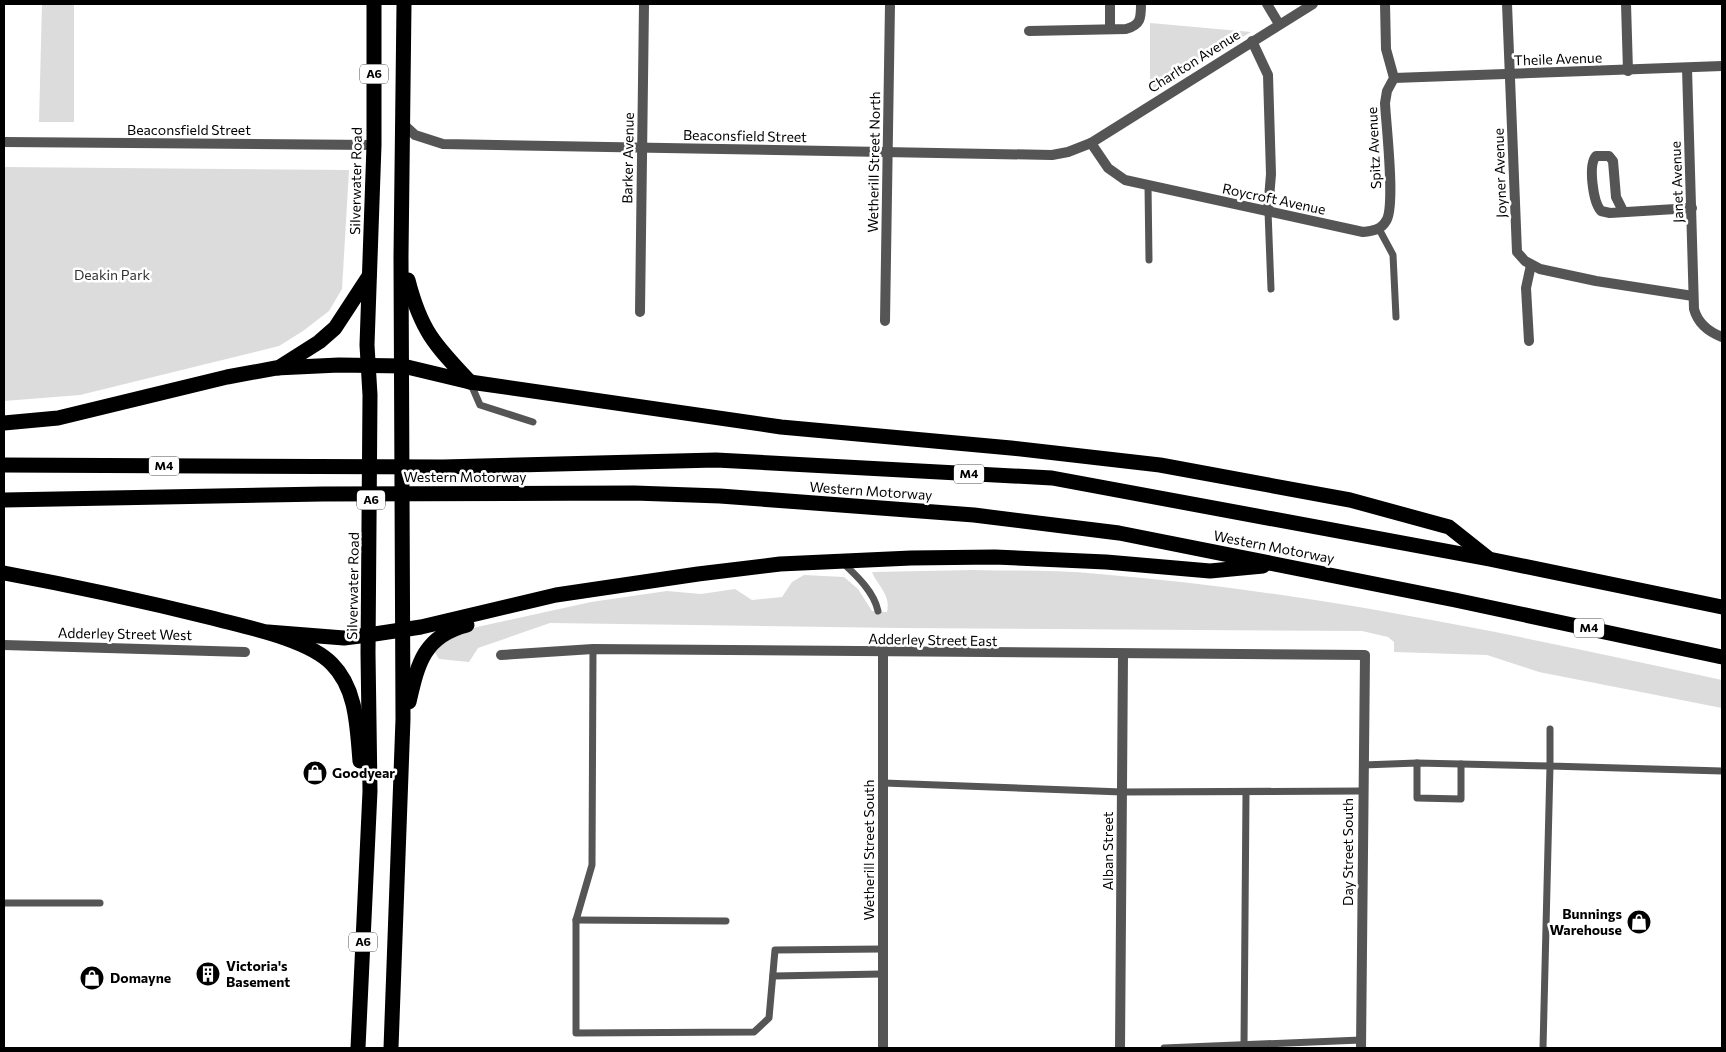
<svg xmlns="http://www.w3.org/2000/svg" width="1726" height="1052" font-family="Commissioner,sans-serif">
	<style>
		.green { fill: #dcdcdc }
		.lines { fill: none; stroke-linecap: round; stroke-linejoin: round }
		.lane { stroke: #555; stroke-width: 7 }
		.street { stroke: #555; stroke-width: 10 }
		.highway { stroke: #000; stroke-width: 15 }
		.labels { text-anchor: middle; stroke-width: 5; stroke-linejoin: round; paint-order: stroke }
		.shield { fill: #fff; stroke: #4c4c4c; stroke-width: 1 }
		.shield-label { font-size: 12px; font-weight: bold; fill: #000 }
		.street-label { font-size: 14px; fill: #000; stroke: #fff }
		.park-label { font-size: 14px; fill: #333; stroke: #fff }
		.poi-label { font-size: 14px; font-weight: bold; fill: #000; stroke: #fff; text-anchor: start }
	</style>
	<rect width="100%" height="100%" fill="#fff"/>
	<!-- green -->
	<g class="green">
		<path d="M42,4h32v118h-35z"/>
		<path d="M1150,23l101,9 -101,61z"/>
		<path d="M4,167l345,3 -7,119 -13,22 -26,20 -24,15 -199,49 -76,6z"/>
		<path d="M974,570c41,1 84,0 125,4 210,17 418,61 623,106v28l-183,-36 -52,-17 -93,-3v-10l-6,-5 -26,-6 -464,-3 -348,-5 -72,25 -9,14 -30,-3 -5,-8 13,-12 30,-12 114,-25 76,-11 34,3 34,-5 17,11 30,-3 10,-15 12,-7 40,2 14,12 14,22 15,1c4,-18 -9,-25 -15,-40z"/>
	</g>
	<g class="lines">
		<!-- lane -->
		<g class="lane">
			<path d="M1148,185l1,75"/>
			<path d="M1268,211l3,78"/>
			<path d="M1379,229l14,26 3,62"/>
			<path d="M470,382l10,23 53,17"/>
			<path d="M843,563c14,13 31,29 35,48"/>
			<path d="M593,649l-1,216 -16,55v113l178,-1 15,-14 6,-68 107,-1"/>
			<path d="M1550,729v37l172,5"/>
			<path d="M1417,763v35l44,1v-35"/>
			<path d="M1363,765l54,-2 133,3 -7,282"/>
			<path d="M884,783l238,9 240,-1"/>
			<path d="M4,903h96"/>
			<path d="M576,920l150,1"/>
			<path d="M773,976l109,-2"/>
			<path d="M1244,1045l2,-252"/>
			<path d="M1164,1048l197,-8"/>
		</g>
		<!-- street -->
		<g class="street">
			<path d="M1267,4l12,20"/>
			<path d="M1507,4l10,248 8,9 15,8 56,12 97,15"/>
			<path d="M1626,4l2,67"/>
			<path d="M1110,29v-25"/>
			<path d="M1029,31l97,-2c15,-4 15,-11 15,-25"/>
			<path d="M1252,41l16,34 3,99 -3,37"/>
			<path d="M1687,68l7,241c4,15 15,23 28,28"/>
			<path d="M1394,78l328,-12"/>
			<path d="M402,123l13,12 28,9 609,11 16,-3 23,-9 222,-139"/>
			<path d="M4,142l370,3"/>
			<path d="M1091,143l17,25 17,12 238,52c9,-1 18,-2 23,-11 10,-14 0,-96 -1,-118l2,-12 7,-13 -8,-29 -1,-45"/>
			<path d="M1623,211l-7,-14 -3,-36 -4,-5h-13c-8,9 -3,46 5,55l9,2 82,-5"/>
			<path d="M640,312l4,-308"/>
			<path d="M885,321l5,-317"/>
			<path d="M1529,341l-3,-53 5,-23"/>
			<path d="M4,645l241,7"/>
			<path d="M501,655l92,-6 772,6 -4,393"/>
			<path d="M883,1048v-395"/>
			<path d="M1120,1048l3,-393"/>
		</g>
		<!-- highway -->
		<g class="highway">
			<path d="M408,280c13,51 27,65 62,102"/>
			<path d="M278,368l41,-26 16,-14 34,-52"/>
			<path d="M4,423l54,-5 169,-41 49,-9 63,-3 64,1 67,16 311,45 230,21 149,17 190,35 99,27 39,31"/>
			<path d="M4,465l439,2 273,-7 336,18 437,81 233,48"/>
			<path d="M4,500l319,-6 311,-1 86,3 254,19 145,18 336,67 267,57"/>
			<path d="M4,573c70,13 139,28 208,45 34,9 96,21 120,46 25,25 25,64 28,97"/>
			<path d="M268,632l76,6 24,-3 53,-8 135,-32 142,-21 82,-10 131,-6 84,-1 111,5 104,9 53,-5"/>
			<path d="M409,702c9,-39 15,-66 58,-77"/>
			<path d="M358,1048l12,-257 -2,-138 2,-258 -3,-50 7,-200v-141"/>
			<path d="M391,1048l12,-329 -2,-462 3,-253"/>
		</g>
	</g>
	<!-- icons -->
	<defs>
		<symbol id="shop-disc" viewBox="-11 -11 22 22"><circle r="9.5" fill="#000" stroke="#fff"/><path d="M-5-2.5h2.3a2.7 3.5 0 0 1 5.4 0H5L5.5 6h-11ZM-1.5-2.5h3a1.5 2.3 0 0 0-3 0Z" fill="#fff"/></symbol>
		<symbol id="building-disc" viewBox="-11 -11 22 22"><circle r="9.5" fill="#000" stroke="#fff"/><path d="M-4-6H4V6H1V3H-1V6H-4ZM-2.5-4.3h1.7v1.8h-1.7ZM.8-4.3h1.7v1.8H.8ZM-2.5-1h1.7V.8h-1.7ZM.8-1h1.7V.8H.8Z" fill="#fff"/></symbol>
	</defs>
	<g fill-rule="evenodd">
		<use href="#shop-disc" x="301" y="759" width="28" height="28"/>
		<use href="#shop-disc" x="1625" y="908" width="28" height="28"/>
		<use href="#building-disc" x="194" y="960" width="28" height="28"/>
		<use href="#shop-disc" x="78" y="964" width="28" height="28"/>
	</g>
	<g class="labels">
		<!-- shield labels -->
		<g class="shield">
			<rect x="360" y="64.5" width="28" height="19" rx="4"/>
			<rect x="149" y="456.5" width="30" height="19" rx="4"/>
			<rect x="954" y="464.5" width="30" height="19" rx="4"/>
			<rect x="357" y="490.5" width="28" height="19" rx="4"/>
			<rect x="1574" y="618.5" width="30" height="19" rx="4"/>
			<rect x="349" y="932.5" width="28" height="19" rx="4"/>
		</g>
		<g class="shield-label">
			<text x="374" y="78">A6</text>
			<text x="164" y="470">M4</text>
			<text x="969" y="478">M4</text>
			<text x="371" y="504">A6</text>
			<text x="1589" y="632">M4</text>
			<text x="363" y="946">A6</text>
		</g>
		<!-- street labels -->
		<g class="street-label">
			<text transform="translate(1558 59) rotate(-2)" y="5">Theile Avenue</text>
			<text transform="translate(1194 61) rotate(-32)" y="5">Charlton Avenue</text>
			<text x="189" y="135">Beaconsfield Street</text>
			<text transform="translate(745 136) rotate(1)" y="5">Beaconsfield Street</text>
			<text transform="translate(1374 148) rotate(-93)" y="5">Spitz Avenue</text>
			<text transform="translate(628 158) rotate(-89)" y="5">Barker Avenue</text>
			<text transform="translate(874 162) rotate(-89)" y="5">Wetherill Street North</text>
			<text transform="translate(1500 173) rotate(-92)" y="5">Joyner Avenue</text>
			<text transform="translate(356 181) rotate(-89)" y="5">Silverwater Road</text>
			<text transform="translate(1677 182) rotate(-92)" y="5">Janet Avenue</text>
			<text transform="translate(1274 199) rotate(12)" y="5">Roycroft Avenue</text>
			<text x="465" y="482">Western Motorway</text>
			<text transform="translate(871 491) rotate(4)" y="5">Western Motorway</text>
			<text transform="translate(1274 547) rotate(11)" y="5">Western Motorway</text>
			<text transform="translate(353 586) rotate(-89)" y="5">Silverwater Road</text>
			<text transform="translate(125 634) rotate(1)" y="5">Adderley Street West</text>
			<text transform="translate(933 640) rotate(1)" y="5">Adderley Street East</text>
			<text transform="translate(869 850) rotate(-90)" y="5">Wetherill Street South</text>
			<text transform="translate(1108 851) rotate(-90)" y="5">Alban Street</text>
			<text transform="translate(1348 852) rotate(-90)" y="5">Day Street South</text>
		</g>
		<!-- park labels -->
		<g class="park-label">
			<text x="112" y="280">Deakin Park</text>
		</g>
		<!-- poi labels -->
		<g class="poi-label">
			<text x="332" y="778">Goodyear</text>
			<text x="1622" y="919" text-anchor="end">Bunnings<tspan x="1622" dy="16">Warehouse</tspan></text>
			<text x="226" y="971">Victoria's<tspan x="226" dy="16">Basement</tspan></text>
			<text x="110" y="983">Domayne</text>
		</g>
	</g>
	<!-- border -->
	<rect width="1726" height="1052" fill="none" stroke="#000000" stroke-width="10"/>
</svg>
